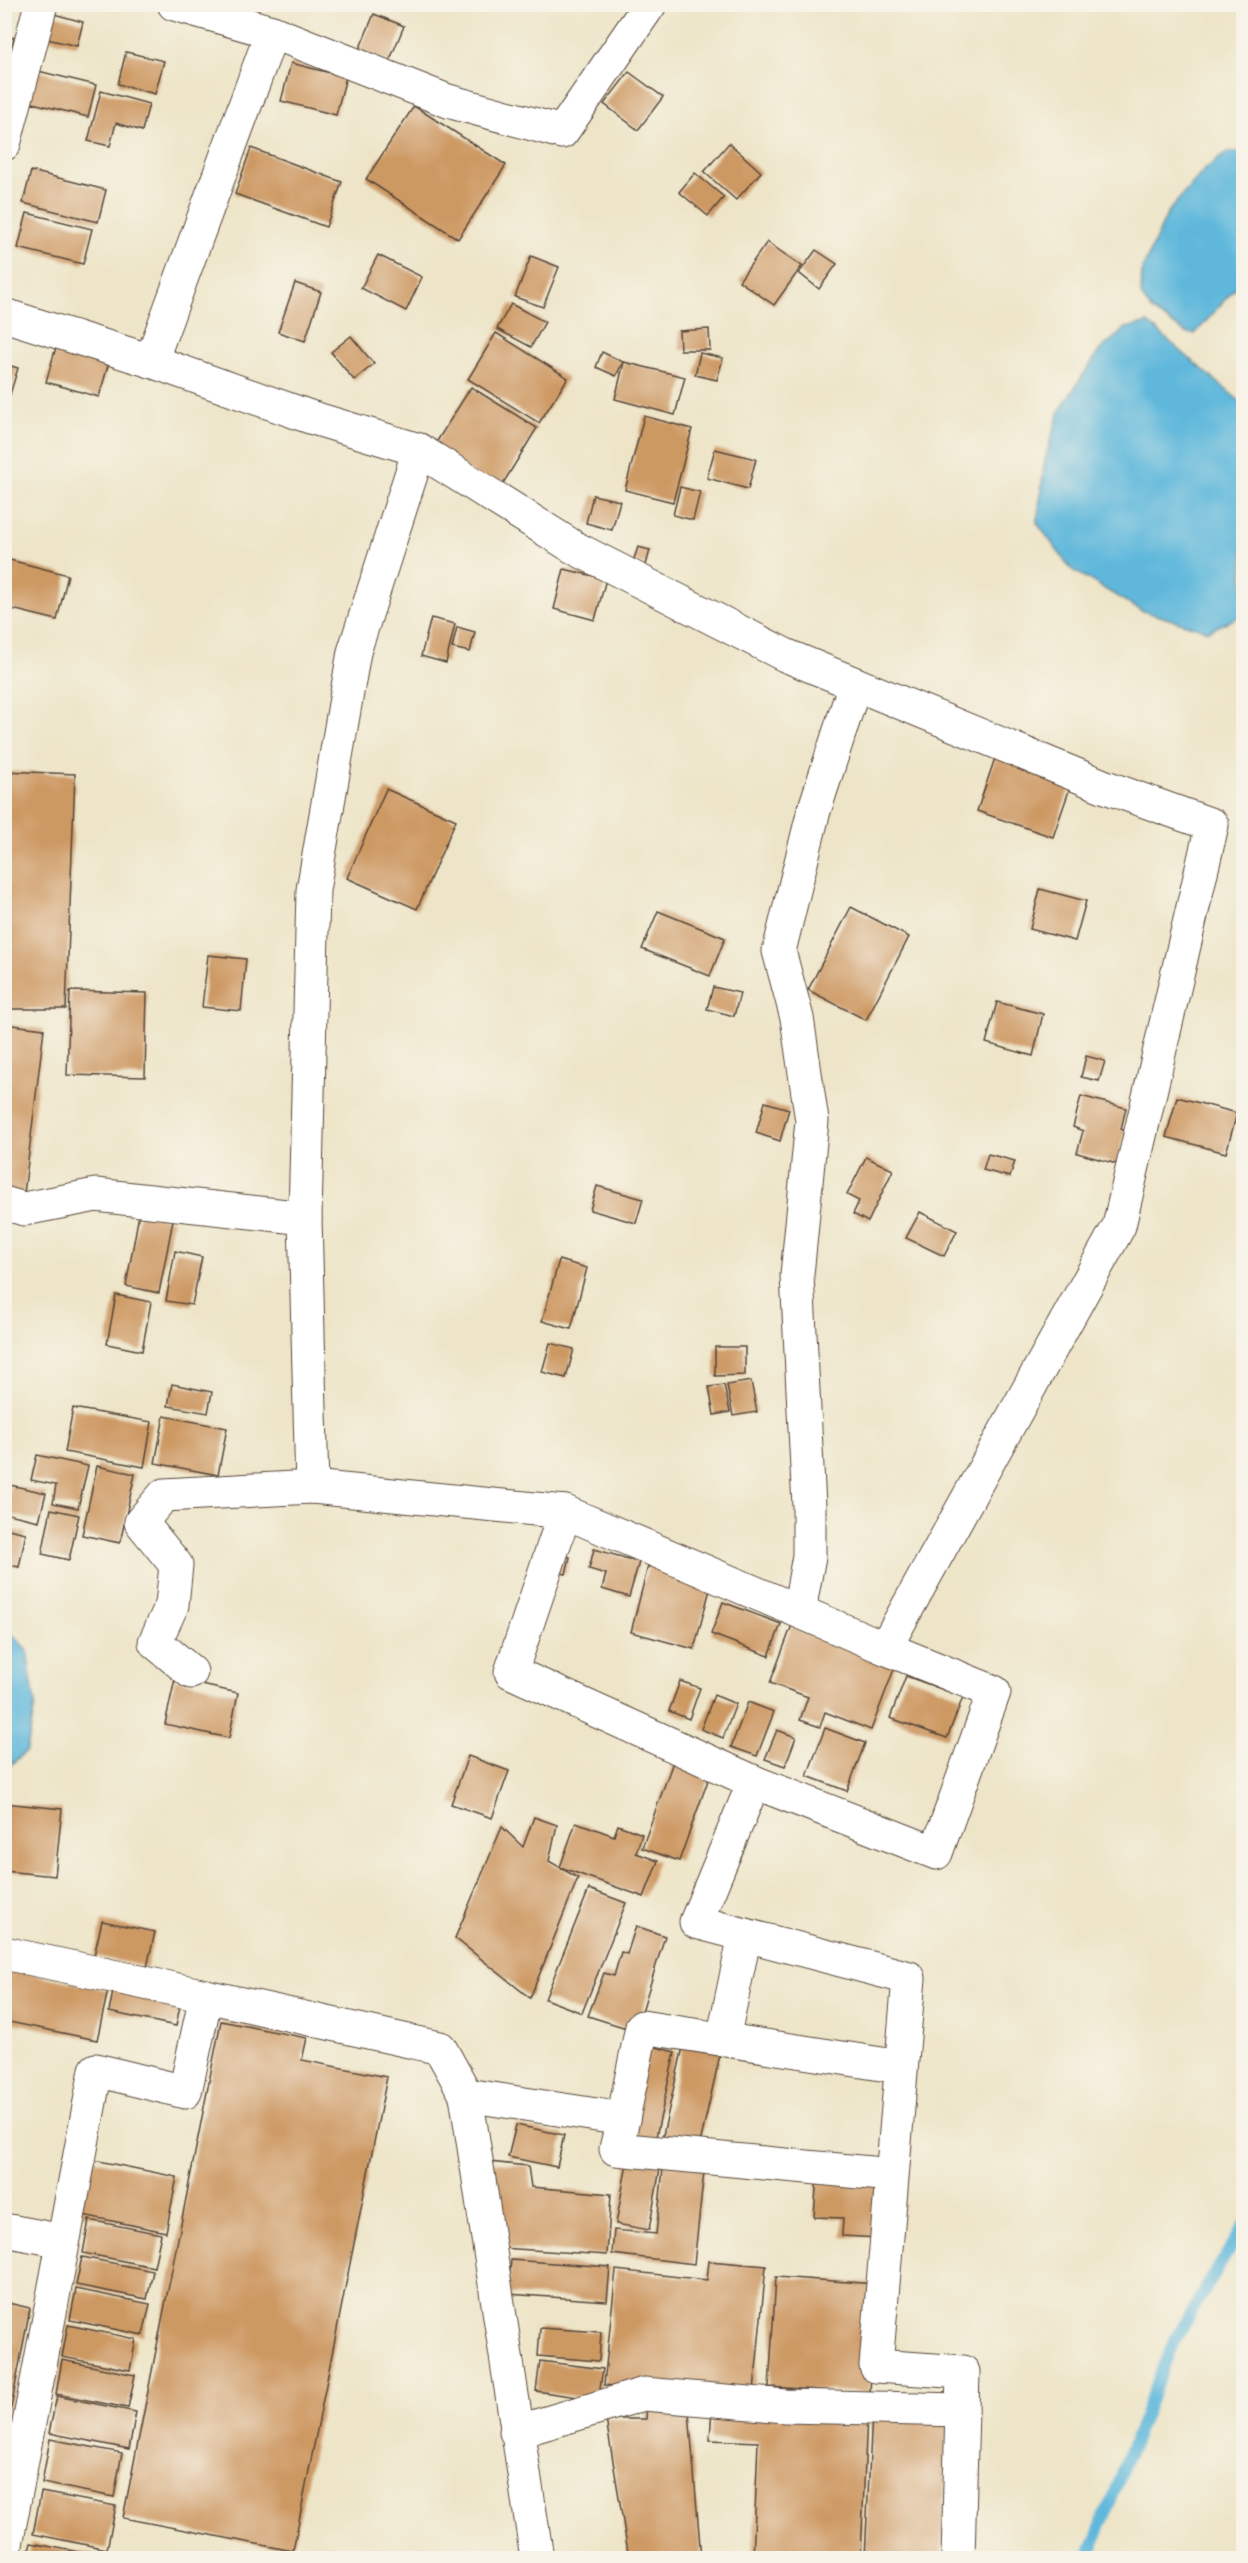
<svg xmlns="http://www.w3.org/2000/svg" width="1248" height="2563" font-family="Mynerve,sans-serif">
	<style>
		.water { fill: #5eb8db; stroke: #4c717c; stroke-width: 1.5 }
		.lines { fill: none; stroke-linecap: round; stroke-linejoin: round }
		.stream { stroke: #5eb8db; stroke-width: 12 }
		.building { fill: #cd9964 }
		.minor-casing { stroke: #564638; stroke-width: 35 }
		.minor { stroke: #fff; stroke-width: 33 }
	</style>
	<rect width="100%" height="100%" fill="#f7f3e8"/>
	<filter id="ink" filterUnits="userSpaceOnUse"><feTurbulence type="fractalNoise" baseFrequency=".0167" numOctaves="2"/><feDisplacementMap in="SourceGraphic" scale="12" xChannelSelector="R" yChannelSelector="G"/><feConvolveMatrix kernelMatrix="1 2 1 2 8 2 1 2 1" color-interpolation-filters="sRGB"/></filter>
	<filter id="wash" filterUnits="userSpaceOnUse"><feTurbulence type="fractalNoise" baseFrequency=".008" numOctaves="4" result="noise"/><feDisplacementMap in="SourceGraphic" scale="24" xChannelSelector="R" yChannelSelector="G"/><feGaussianBlur stdDeviation="1.35" result="paint"/><feColorMatrix in="noise" values="0 0 0 0 0 0 0 0 0 0 0 0 0 0 0 0 0 1.4 0 .05"/><feComposite in="paint" operator="in"/></filter>
	<g filter="url(#wash)">
		<rect width="100%" height="100%" fill="#eee5c8"/>
		<!-- water -->
		<g class="water">
			<path d="M1228,152h15v127l-48,55 -9,-1 -35,-23 -10,-15 1,-25 26,-58 37,-43z"/>
			<path d="M1148,323l95,81v211l-35,16 -68,-21 -69,-41 -34,-46 8,-64 15,-49 40,-60 26,-22z"/>
			<path d="M4,1625l23,25 8,54 -8,46 -22,20z"/>
		</g>
		<g class="lines">
			<!-- stream -->
			<path class="stream" d="M1088,2558l85,-215 71,-118"/>
		</g>
		<g id="blocks">
			<!-- building -->
			<g class="building">
				<path d="M54,14l29,8 -6,24 -30,-7z"/>
				<path d="M374,14l30,12 -15,36 -30,-12z"/>
				<path d="M4,35l10,3 -9,35h-1z"/>
				<path d="M126,52l38,9 -9,33 -37,-10z"/>
				<path d="M291,63l55,14 -10,38 -55,-14z"/>
				<path d="M38,71l58,14 -8,32 -59,-15z"/>
				<path d="M629,72l34,25 -25,33 -34,-26z"/>
				<path d="M101,91l48,13 -7,27 -26,-8 -6,23 -22,-5z"/>
				<path d="M414,106l92,59 -48,74 -92,-60z"/>
				<path d="M729,143l32,29 -25,28 -32,-28z"/>
				<path d="M251,148l91,34 -16,45 -91,-33z"/>
				<path d="M31,171l75,19 -8,32 -75,-19z"/>
				<path d="M695,173l29,24 -16,19 -29,-24z"/>
				<path d="M27,213l65,16 -9,35 -65,-16z"/>
				<path d="M767,242l35,24 -28,39 -35,-24z"/>
				<path d="M816,250l21,14 -18,25 -20,-16z"/>
				<path d="M378,255l44,22 -16,34 -45,-23z"/>
				<path d="M531,256l28,11 -16,40 -28,-10z"/>
				<path d="M295,283l26,9 -16,49 -27,-9z"/>
				<path d="M511,304l34,18 -14,25 -34,-18z"/>
				<path d="M709,329l1,21h-30l-1,-19z"/>
				<path d="M496,333l72,45 -29,45 -71,-44z"/>
				<path d="M351,336l23,28 -20,16 -23,-28z"/>
				<path d="M56,347l53,15 -10,35 -53,-15z"/>
				<path d="M602,352l21,10 -7,14 -20,-9z"/>
				<path d="M700,353l23,5 -6,22 -22,-5z"/>
				<path d="M624,362l61,15 -10,38 -60,-16z"/>
				<path d="M4,364l14,4 -13,43h-1z"/>
				<path d="M471,387l66,41 -38,62 -67,-41z"/>
				<path d="M644,416l48,13 -19,73 -48,-12z"/>
				<path d="M715,449l41,10 -8,30 -41,-11z"/>
				<path d="M680,487l20,5 -7,28 -20,-5z"/>
				<path d="M593,495l27,6 -8,29 -26,-7z"/>
				<path d="M638,547l12,3 -4,15 -13,-3z"/>
				<path d="M10,560l58,15 -11,45 -53,-13v-26z"/>
				<path d="M564,569l42,10 -11,41 -41,-11z"/>
				<path d="M431,618l24,6 -9,39 -25,-7z"/>
				<path d="M457,627l18,5 -5,20 -18,-4z"/>
				<path d="M996,755l76,27 -19,55 -76,-26z"/>
				<path d="M4,771l71,3 -9,235h-62z"/>
				<path d="M386,789l70,31 -39,89 -70,-31z"/>
				<path d="M1040,889l46,12 -11,40 -45,-12z"/>
				<path d="M851,907l58,30 -43,83 -58,-30z"/>
				<path d="M658,911l67,27 -15,38 -68,-27z"/>
				<path d="M208,955l38,4 -5,52 -39,-4z"/>
				<path d="M713,987l27,6 -6,23 -27,-7z"/>
				<path d="M70,991l77,2 -2,84 -78,-2z"/>
				<path d="M997,1002l46,12 -10,42 -47,-13z"/>
				<path d="M4,1024l40,5 -20,165 -20,-2z"/>
				<path d="M1086,1056l19,5 -6,20 -18,-4z"/>
				<path d="M1081,1096l45,12 -5,21 5,2 -9,33 -40,-11 6,-22 -10,-4z"/>
				<path d="M1177,1097l60,16 -11,40 -60,-16z"/>
				<path d="M765,1102l24,7 -9,32 -24,-8z"/>
				<path d="M988,1154l27,7 -5,16 -27,-7z"/>
				<path d="M866,1157l27,13 -25,52 -15,-8 6,-13 -12,-6z"/>
				<path d="M597,1186l46,13 -7,24 -46,-13z"/>
				<path d="M920,1212l37,19 -13,25 -38,-18z"/>
				<path d="M139,1214l34,6 -14,73 -33,-7z"/>
				<path d="M175,1251l27,6 -10,48 -26,-4z"/>
				<path d="M559,1260l28,8 -16,61 -29,-8z"/>
				<path d="M116,1295l35,7 -9,49 -35,-7z"/>
				<path d="M550,1343l24,6 -8,29 -24,-6z"/>
				<path d="M715,1347h30v28l-30,1z"/>
				<path d="M751,1381l6,31 -24,4 -6,-31z"/>
				<path d="M172,1384l40,8 -4,21 -40,-7z"/>
				<path d="M724,1385l6,27 -16,3 -5,-28z"/>
				<path d="M73,1408l79,14 -8,45 -79,-15z"/>
				<path d="M164,1416l63,12 -9,47 -63,-12z"/>
				<path d="M37,1455l51,11 -10,42 -25,-5 3,-18 -25,-5z"/>
				<path d="M97,1466l38,8 -15,69 -38,-8z"/>
				<path d="M10,1485l36,8 -7,28 -35,-8z"/>
				<path d="M51,1509l28,6 -10,45 -27,-6z"/>
				<path d="M4,1528l22,5 -7,34 -15,-3z"/>
				<path d="M594,1549l45,13 -10,35 -27,-8 4,-15 -17,-5z"/>
				<path d="M556,1553l14,4 -4,17 -15,-3z"/>
				<path d="M648,1566l64,16 -18,67 -63,-17z"/>
				<path d="M723,1602l58,22 -12,32 -58,-22z"/>
				<path d="M792,1625l104,39 -25,66 -46,-18 -5,15 -20,-7 8,-23 -38,-14z"/>
				<path d="M906,1676l57,21 -16,41 -57,-20z"/>
				<path d="M175,1679l63,14 -9,45 -64,-14z"/>
				<path d="M680,1681l20,7 -11,31 -20,-8z"/>
				<path d="M714,1695l22,9 -13,34 -22,-9z"/>
				<path d="M748,1702l26,10 -17,44 -26,-9z"/>
				<path d="M825,1728l40,15 -18,48 -40,-15z"/>
				<path d="M777,1730l19,7 -11,29 -20,-7z"/>
				<path d="M468,1756l41,15 -17,47 -41,-14z"/>
				<path d="M674,1759l37,13 -32,89 -37,-13z"/>
				<path d="M4,1803l58,6 -7,67 -51,-5z"/>
				<path d="M534,1817l23,8 -8,36 29,17 -48,120 -75,-60 47,-111 21,20z"/>
				<path d="M576,1822l38,14 4,-11 24,9 -6,19 22,8 -14,36 -84,-30z"/>
				<path d="M589,1889l37,14 -44,110 -37,-14z"/>
				<path d="M102,1921l53,11 -8,35 -53,-11z"/>
				<path d="M636,1926l29,10 -29,95 -48,-15 16,-43 10,3 7,-24 6,2z"/>
				<path d="M4,1968l104,22 -11,50 -93,-19z"/>
				<path d="M115,1981l67,14 -6,31 -67,-14z"/>
				<path d="M221,2021l86,17 -5,22 85,17 -94,474 -170,-33z"/>
				<path d="M685,2038l37,8 -25,111 -37,-9z"/>
				<path d="M644,2044l31,8 -22,98 -31,-8z"/>
				<path d="M516,2125l48,10 -7,32 -49,-10z"/>
				<path d="M628,2157l33,6 -12,67 -33,-6z"/>
				<path d="M89,2159l88,18 -11,55 -88,-18z"/>
				<path d="M664,2159l41,4 -11,101 -82,-10 2,-24 42,4z"/>
				<path d="M489,2162l39,4 3,21 80,7 -4,61 -107,-7z"/>
				<path d="M817,2174l65,3 -3,61 -37,-2 1,-18 -29,-1z"/>
				<path d="M89,2220l72,14 -7,33 -71,-14z"/>
				<path d="M82,2257l71,14 -6,28 -71,-14z"/>
				<path d="M511,2260l99,7 -3,34 -99,-7z"/>
				<path d="M709,2261l57,5 -13,135 -149,-16 12,-115 91,10z"/>
				<path d="M776,2277l100,7 -6,109 -101,-6z"/>
				<path d="M76,2289l74,15 -7,31 -73,-15z"/>
				<path d="M4,2302l26,6 -24,127 -2,-1z"/>
				<path d="M68,2325l68,14 -6,31 -68,-13z"/>
				<path d="M540,2328l61,4 -2,29 -61,-5z"/>
				<path d="M62,2360l73,15 -7,33 -72,-14z"/>
				<path d="M540,2361l63,8 -5,31 -62,-9z"/>
				<path d="M57,2396l79,16 -7,37 -80,-16z"/>
				<path d="M647,2400h41l13,158h-72l-23,-139h40z"/>
				<path d="M712,2406l155,7 -6,145h-108l5,-116 -48,-2z"/>
				<path d="M872,2412l77,4 -7,142h-77z"/>
				<path d="M50,2439l72,14 -8,44 -72,-14z"/>
				<path d="M41,2492l75,14 -9,43 -74,-15z"/>
				<path d="M31,2543l75,14v1h-79z"/>
			</g>
		</g>
	</g>
	<g filter="url(#ink)">
		<use href="#blocks" fill-opacity="0" stroke="#564638" stroke-width="1.5"/>
		<g class="lines">
			<defs>
				<g id="minor">
					<path d="M174,4l98,28"/>
					<path d="M4,144l37,-140"/>
					<path d="M4,315l147,46"/>
					<path d="M4,1203l20,6 72,-14 209,23"/>
					<path d="M312,1487l253,25 320,136 234,-422 93,-401 -109,-39 -318,-131 -210,-107 -156,-98 -109,-33 -159,-56 121,-329 176,69 114,31 88,-128"/>
					<path d="M565,1512l-54,160 243,110 -58,140 213,56 -33,388 87,6 -5,186"/>
					<path d="M799,1611l10,-55v-50l-12,-231 15,-154 -15,-103 -18,-67 34,-137 42,-130"/>
					<path d="M191,1672l-36,-30 17,-37 4,-40 -35,-43 23,-27 148,-8 -7,-269 8,-328 41,-238 65,-202"/>
					<path d="M754,1782l182,71 58,-161 -109,-44"/>
					<path d="M4,1953l202,43"/>
					<path d="M723,2039l22,-104"/>
					<path d="M623,2119l-7,30 276,26"/>
					<path d="M4,2230l59,11"/>
					<path d="M516,2432l128,-38 142,12 176,4"/>
					<path d="M4,2555l92,-485 89,22 21,-96 234,52 26,47"/>
					<path d="M537,2558l-71,-463 157,24 19,-92 259,40"/>
				</g>
			</defs>
			<!-- minor casing -->
			<use href="#minor" class="minor-casing"/>
			<!-- minor -->
			<use href="#minor" class="minor"/>
		</g>
	</g>
	<!-- margin -->
	<rect width="1248" height="2563" fill="none" stroke="#f7f3e8" stroke-width="24"/>
</svg>
